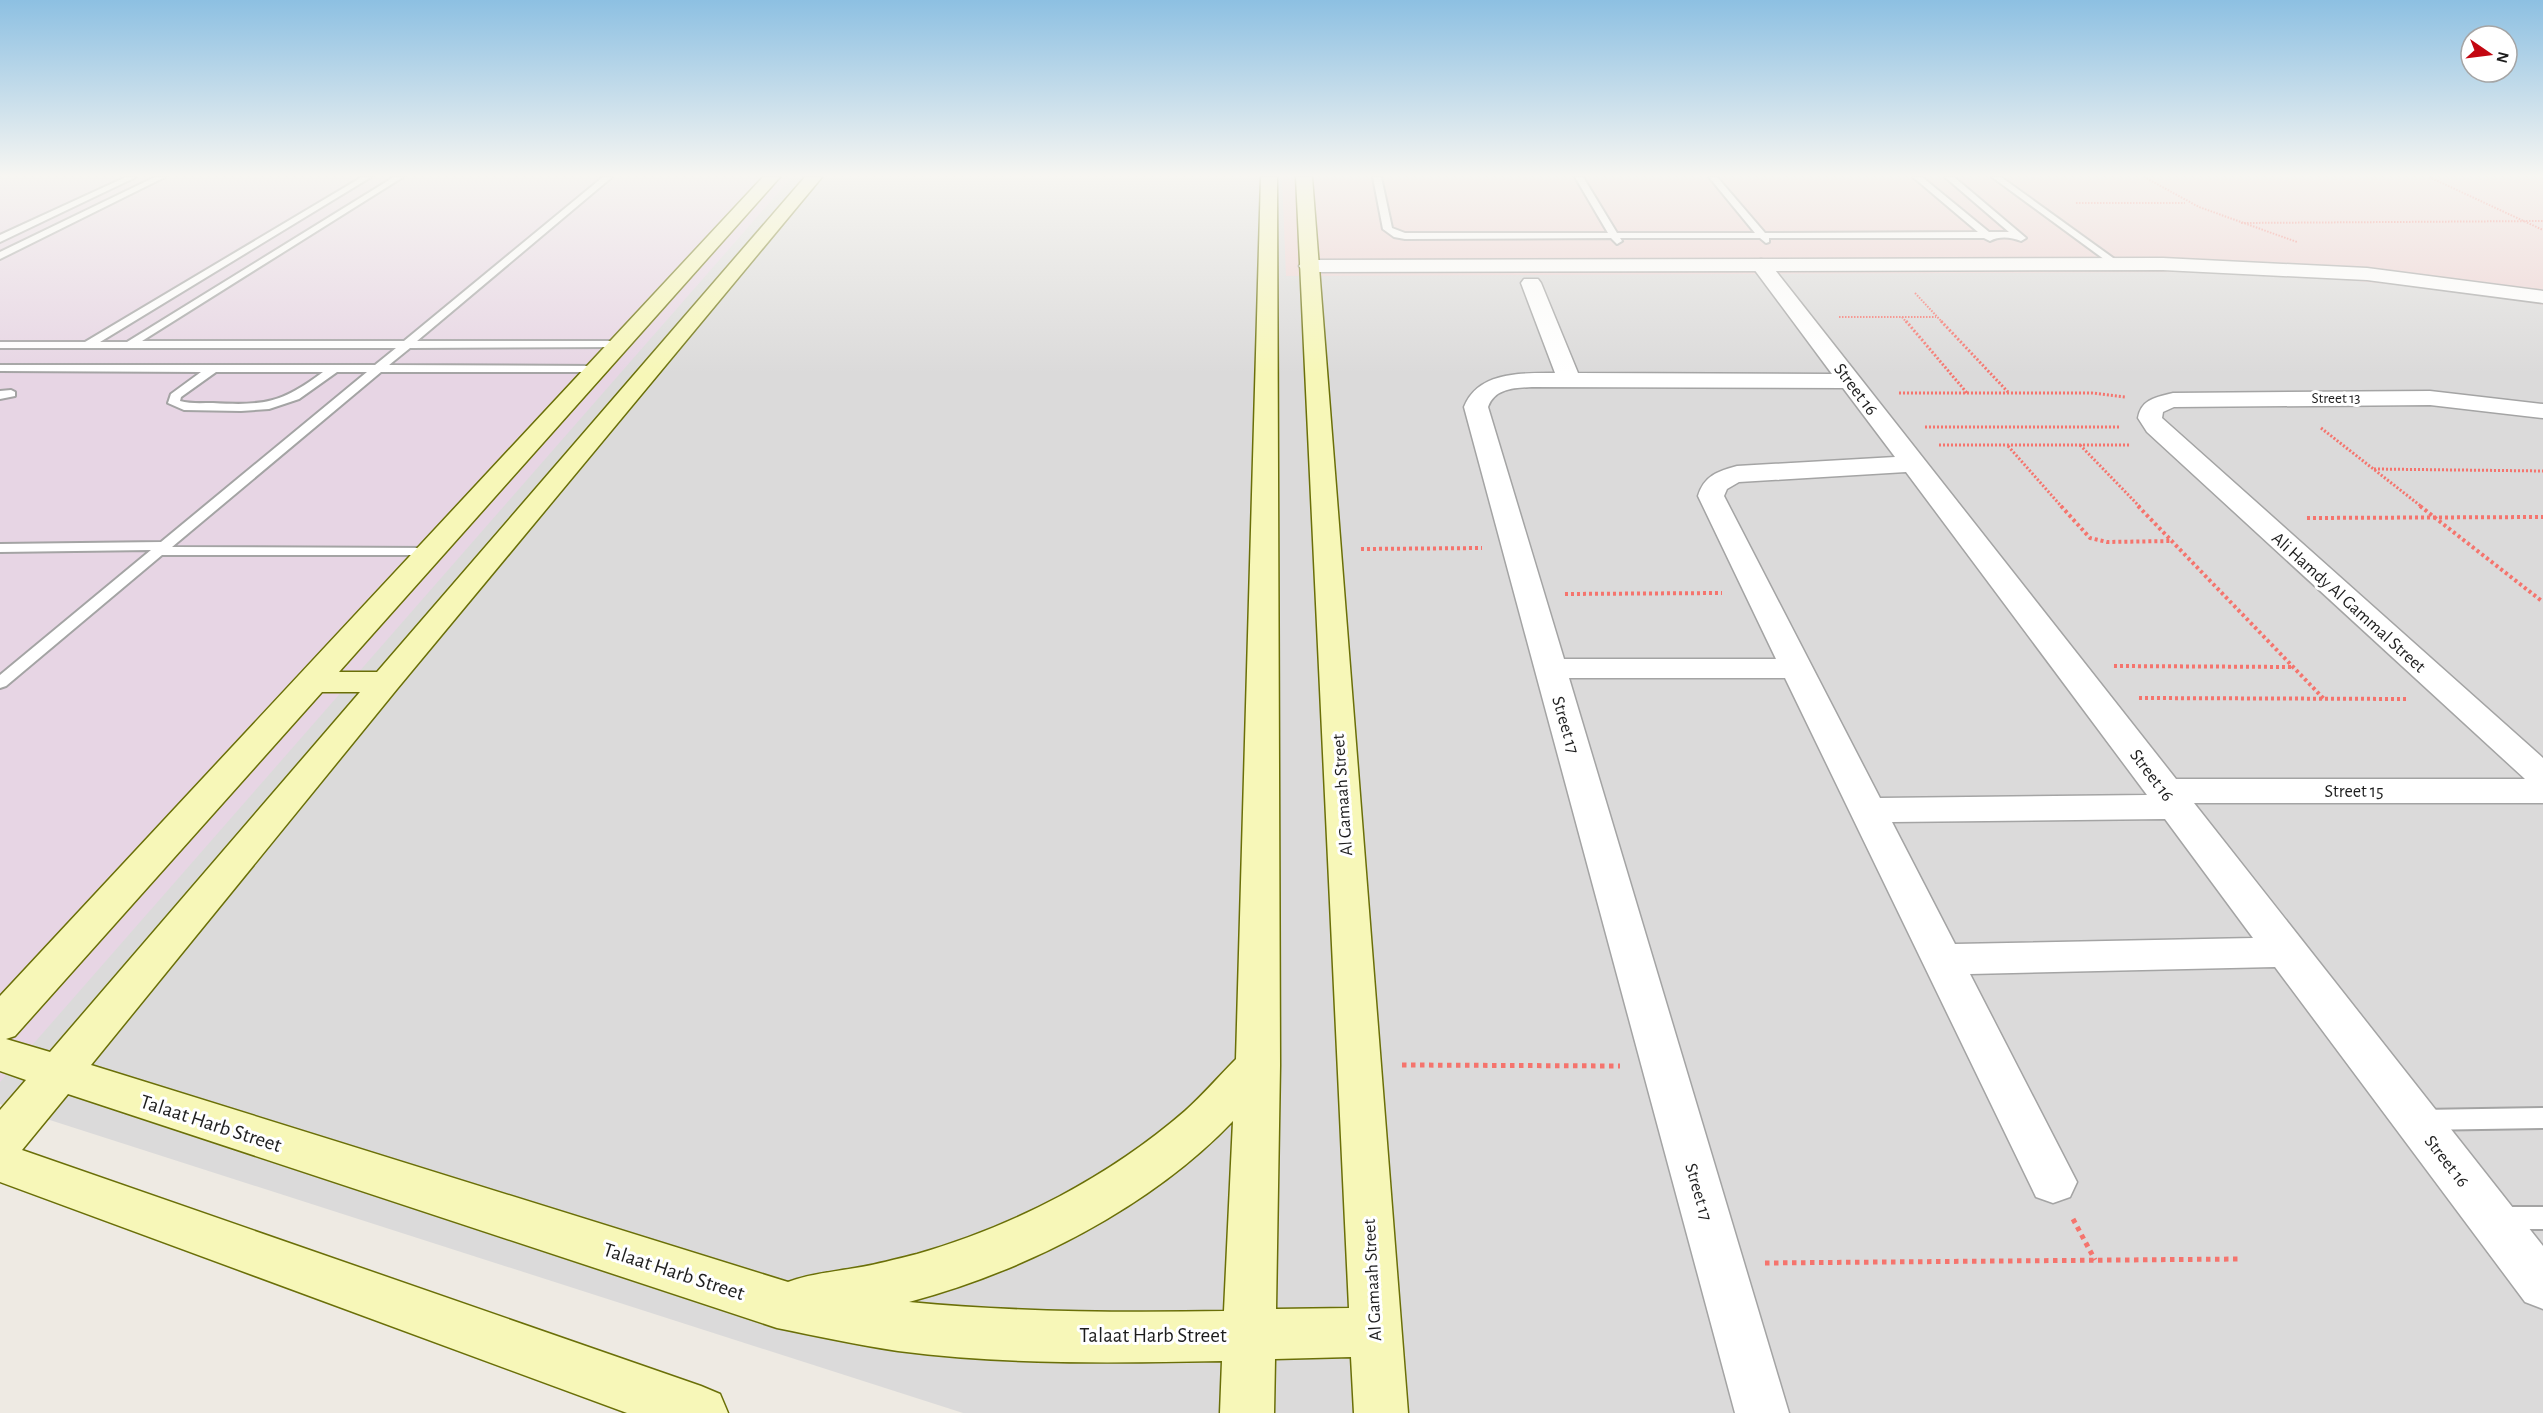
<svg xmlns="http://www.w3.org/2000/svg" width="2543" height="1413" font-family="'Alegreya Sans',sans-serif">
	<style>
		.residential { fill: #dbdada }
		.commercial { fill: #eed2d3 }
		.industrial { fill: #e7d5e4 }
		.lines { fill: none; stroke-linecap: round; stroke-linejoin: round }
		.service-casing { stroke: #a4a4a4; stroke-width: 4 }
		.minor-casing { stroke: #a4a4a4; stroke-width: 3 }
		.tertiary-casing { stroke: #a4a4a4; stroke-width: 3 }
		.secondary-casing { stroke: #6a6f08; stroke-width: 3 }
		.path-far3 { stroke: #f5746d; stroke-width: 2; stroke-dasharray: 1.5 1.5; stroke-linecap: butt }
		.path-far2 { stroke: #f5746d; stroke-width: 3; stroke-dasharray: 2 2; stroke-linecap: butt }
		.path-far1 { stroke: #f5746d; stroke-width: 4; stroke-dasharray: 3 3; stroke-linecap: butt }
		.path { stroke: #f5746d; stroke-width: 5; stroke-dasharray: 4.5 4.5; stroke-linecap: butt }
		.service { fill: #fff; fill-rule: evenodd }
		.minor { fill: #fff; fill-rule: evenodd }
		.tertiary { fill: #fff; fill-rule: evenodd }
		.secondary { fill: #f7f7b8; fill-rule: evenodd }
		.labels { text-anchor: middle; stroke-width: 6; stroke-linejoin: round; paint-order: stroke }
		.far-street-label { font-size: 15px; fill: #1d1d1d; stroke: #fff }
		.street-label { font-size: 18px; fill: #1d1d1d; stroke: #fff }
		.near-street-label { font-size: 21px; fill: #1d1d1d; stroke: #fff }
	</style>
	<rect width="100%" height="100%" fill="#eeeae3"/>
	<!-- residential -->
	<path class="residential" d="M0,177h2543v1236h-1580l-963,-309z"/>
	<!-- commercial -->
	<path class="commercial" d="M1282,177h1261v128l-84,-14 -143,-14 -109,-5 -921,4z"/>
	<!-- industrial -->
	<path class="industrial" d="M0,177h792l-792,905z"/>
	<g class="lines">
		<defs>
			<g id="service">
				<path d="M126,177h10l-136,65v-7z"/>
				<path d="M155,177h10l-165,82v-7z"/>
				<path d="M362,177h9l-271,165h27l267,-165h9l-261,164h262l199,-164h9l-195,164h203l5,3 -5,3 -210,1 -21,17 209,1 6,3 -6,3h-217l-209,175 260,1 5,1 2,3 -2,3h-275l-156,131 -6,2v-13l151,-125 -151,2v-8l161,-2 206,-170h-30l-38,27 -30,10 -28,2 -57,-1 -16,-7 3,-9 30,-22 -201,-1v-6h375l21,-17h-396v-6h85zM216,372h107c-41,31 -59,34 -110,31 -11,0 -23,1 -33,-2l1,-4z"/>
				<path d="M1373,177h8l11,51 13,5h203l-33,-56h8l34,56h138l-46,-56h8l48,56 213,-1 -65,-55h9l67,55h20l-64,-55h9l72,61 -5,3c-10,-4 -22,-5 -31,0l-6,-3h-215v4l-3,1 -6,-5h-140l2,3 -5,3 -6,-6 -206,1 -11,-2 -11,-8z"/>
				<path d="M1992,177h9l119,86 -8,2z"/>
				<path d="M11,390l4,2v4l-15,3v-8z"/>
				<path d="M2543,1108v20l-122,2 -8,-3 -3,-7 3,-7 8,-3z"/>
				<path d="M2499,1207h44v22h-44l-9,-3 -3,-8 3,-8z"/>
			</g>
			<path id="minor" d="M1761,259l7,2 408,518h349l-378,-347 -9,-14c3,-19 19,-21 35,-25l257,-2 113,13v14l-113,-13 -256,2 -11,5 -1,6 381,340v45h-349l349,443v63l-18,-7 -250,-335 -305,7 107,208 -7,15 -17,6 -17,-6 -251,-519h-216l220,735h-54l-271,-1006c14,-36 58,-34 91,-34l-34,-90 3,-4h14l3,4 37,90 254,1 -81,-109 3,-4zM1532,387l311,1 52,69 -158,9c-19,5 -33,10 -39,30l78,163h-212l-76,-252c7,-19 27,-19 44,-20zM1906,472l241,323 -267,3 -156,-302 3,-7 12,-7zM2165,819l88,119 -298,6 -63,-122z"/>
			<path id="tertiary" d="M2163,258l204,10 176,23v12l-176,-23 -204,-10 -854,2 -7,-2 -3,-4 3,-4 7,-2z"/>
			<path id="secondary" d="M763,177h17l-441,495h38l428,-495h17l-425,512 -306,376 697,217c21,-8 44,-10 67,-14 21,-3 41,-9 62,-14 97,-28 192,-77 268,-143 18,-16 34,-35 51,-52l25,-882h16l3,888 -4,244 73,-1 -53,-1131h16l96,1236h-54l-3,-56 -76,2 -1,54h-54l2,-52c-108,2 -217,4 -324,-10 -40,-6 -81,-15 -121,-23l-709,-234 -46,56 679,236 19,8 8,19h-101l-627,-231v-72l26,-30 -26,-9v-75zM322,692h38l-310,360 -44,-13 9,-3zM1233,1121l-9,190c-105,2 -210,1 -315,-9 116,-31 241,-94 324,-181z"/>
		</defs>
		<!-- service casing -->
		<use href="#service" class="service-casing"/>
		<!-- minor casing -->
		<use href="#minor" class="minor-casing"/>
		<!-- tertiary casing -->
		<use href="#tertiary" class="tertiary-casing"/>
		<!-- secondary casing -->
		<use href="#secondary" class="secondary-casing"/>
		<!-- path-far3 -->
		<g class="path-far3">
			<path d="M2144,177l55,30 98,35"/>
			<path d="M2429,177l114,53"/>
			<path d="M2076,203h109"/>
			<path d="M2241,223l302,-2"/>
			<path d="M1915,293l28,30"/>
			<path d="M1839,317h97"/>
			<path d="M1902,317l5,6"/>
		</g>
		<!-- path-far2 -->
		<g class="path-far2">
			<path d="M1906,321l61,72"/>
			<path d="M1941,321l67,71"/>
			<path d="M1899,393h193l33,4"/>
			<path d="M1925,427h196"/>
			<path d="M2321,428l101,79"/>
			<path d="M1939,445h190"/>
			<path d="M2080,445l60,62"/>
			<path d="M2008,446l54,61"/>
			<path d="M2374,469l169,2"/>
		</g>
		<!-- path-far1 -->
		<g class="path-far1">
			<path d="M2061,506l29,32 17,4 66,-1"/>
			<path d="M2138,506l186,193"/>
			<path d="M2420,506l123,96"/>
			<path d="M2307,518l236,-1"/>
			<path d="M1361,549l121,-1"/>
			<path d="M1565,594l157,-1"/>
			<path d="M2114,666l178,1"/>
			<path d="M2139,698l268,1"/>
		</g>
		<!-- path -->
		<g class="path">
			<path d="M1402,1065l218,1"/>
			<path d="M2073,1219l22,41"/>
			<path d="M1765,1263l474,-4"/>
		</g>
		<!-- service -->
		<use href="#service" class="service"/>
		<!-- minor -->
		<use href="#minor" class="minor"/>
		<!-- tertiary -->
		<use href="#tertiary" class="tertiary"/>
		<!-- secondary -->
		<use href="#secondary" class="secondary"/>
	</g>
	<!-- sky -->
	<linearGradient id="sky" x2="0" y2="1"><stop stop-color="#8dc0e2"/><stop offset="0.47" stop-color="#f7f6f2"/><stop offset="1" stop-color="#f7f6f2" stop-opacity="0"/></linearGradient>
	<rect width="2543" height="374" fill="url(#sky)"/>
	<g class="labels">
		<!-- far-street labels -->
		<g class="far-street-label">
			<text x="2336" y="403">Street 13</text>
		</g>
		<!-- street labels -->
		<g class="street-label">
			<text transform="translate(1856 389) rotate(53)" y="6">Street 16</text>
			<text transform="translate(2349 602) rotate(42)" y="6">Ali Hamdy Al Gammal Street</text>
			<text transform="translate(1566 725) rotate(74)" y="6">Street 17</text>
			<text transform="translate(2152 775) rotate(53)" y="6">Street 16</text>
			<text x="2354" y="797">Street 15</text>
			<text transform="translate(1342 795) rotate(-94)" y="6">Al Gamaah Street</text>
			<text transform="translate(2447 1161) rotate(52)" y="6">Street 16</text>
			<text transform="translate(1699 1192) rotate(74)" y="6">Street 17</text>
			<text transform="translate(1372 1280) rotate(-93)" y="6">Al Gamaah Street</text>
		</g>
		<!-- near-street labels -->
		<g class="near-street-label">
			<text transform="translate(211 1123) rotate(18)" y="7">Talaat Harb Street</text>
			<text transform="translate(674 1271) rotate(18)" y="7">Talaat Harb Street</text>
			<text x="1153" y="1342">Talaat Harb Street</text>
		</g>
	</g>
	<!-- north arrow -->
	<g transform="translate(2489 54) rotate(104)"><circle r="28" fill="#ffffff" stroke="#a5a5a5" stroke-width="1.5"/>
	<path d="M0-4.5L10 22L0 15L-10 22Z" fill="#c30711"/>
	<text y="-9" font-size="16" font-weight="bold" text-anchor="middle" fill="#1d1d1d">N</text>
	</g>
</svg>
